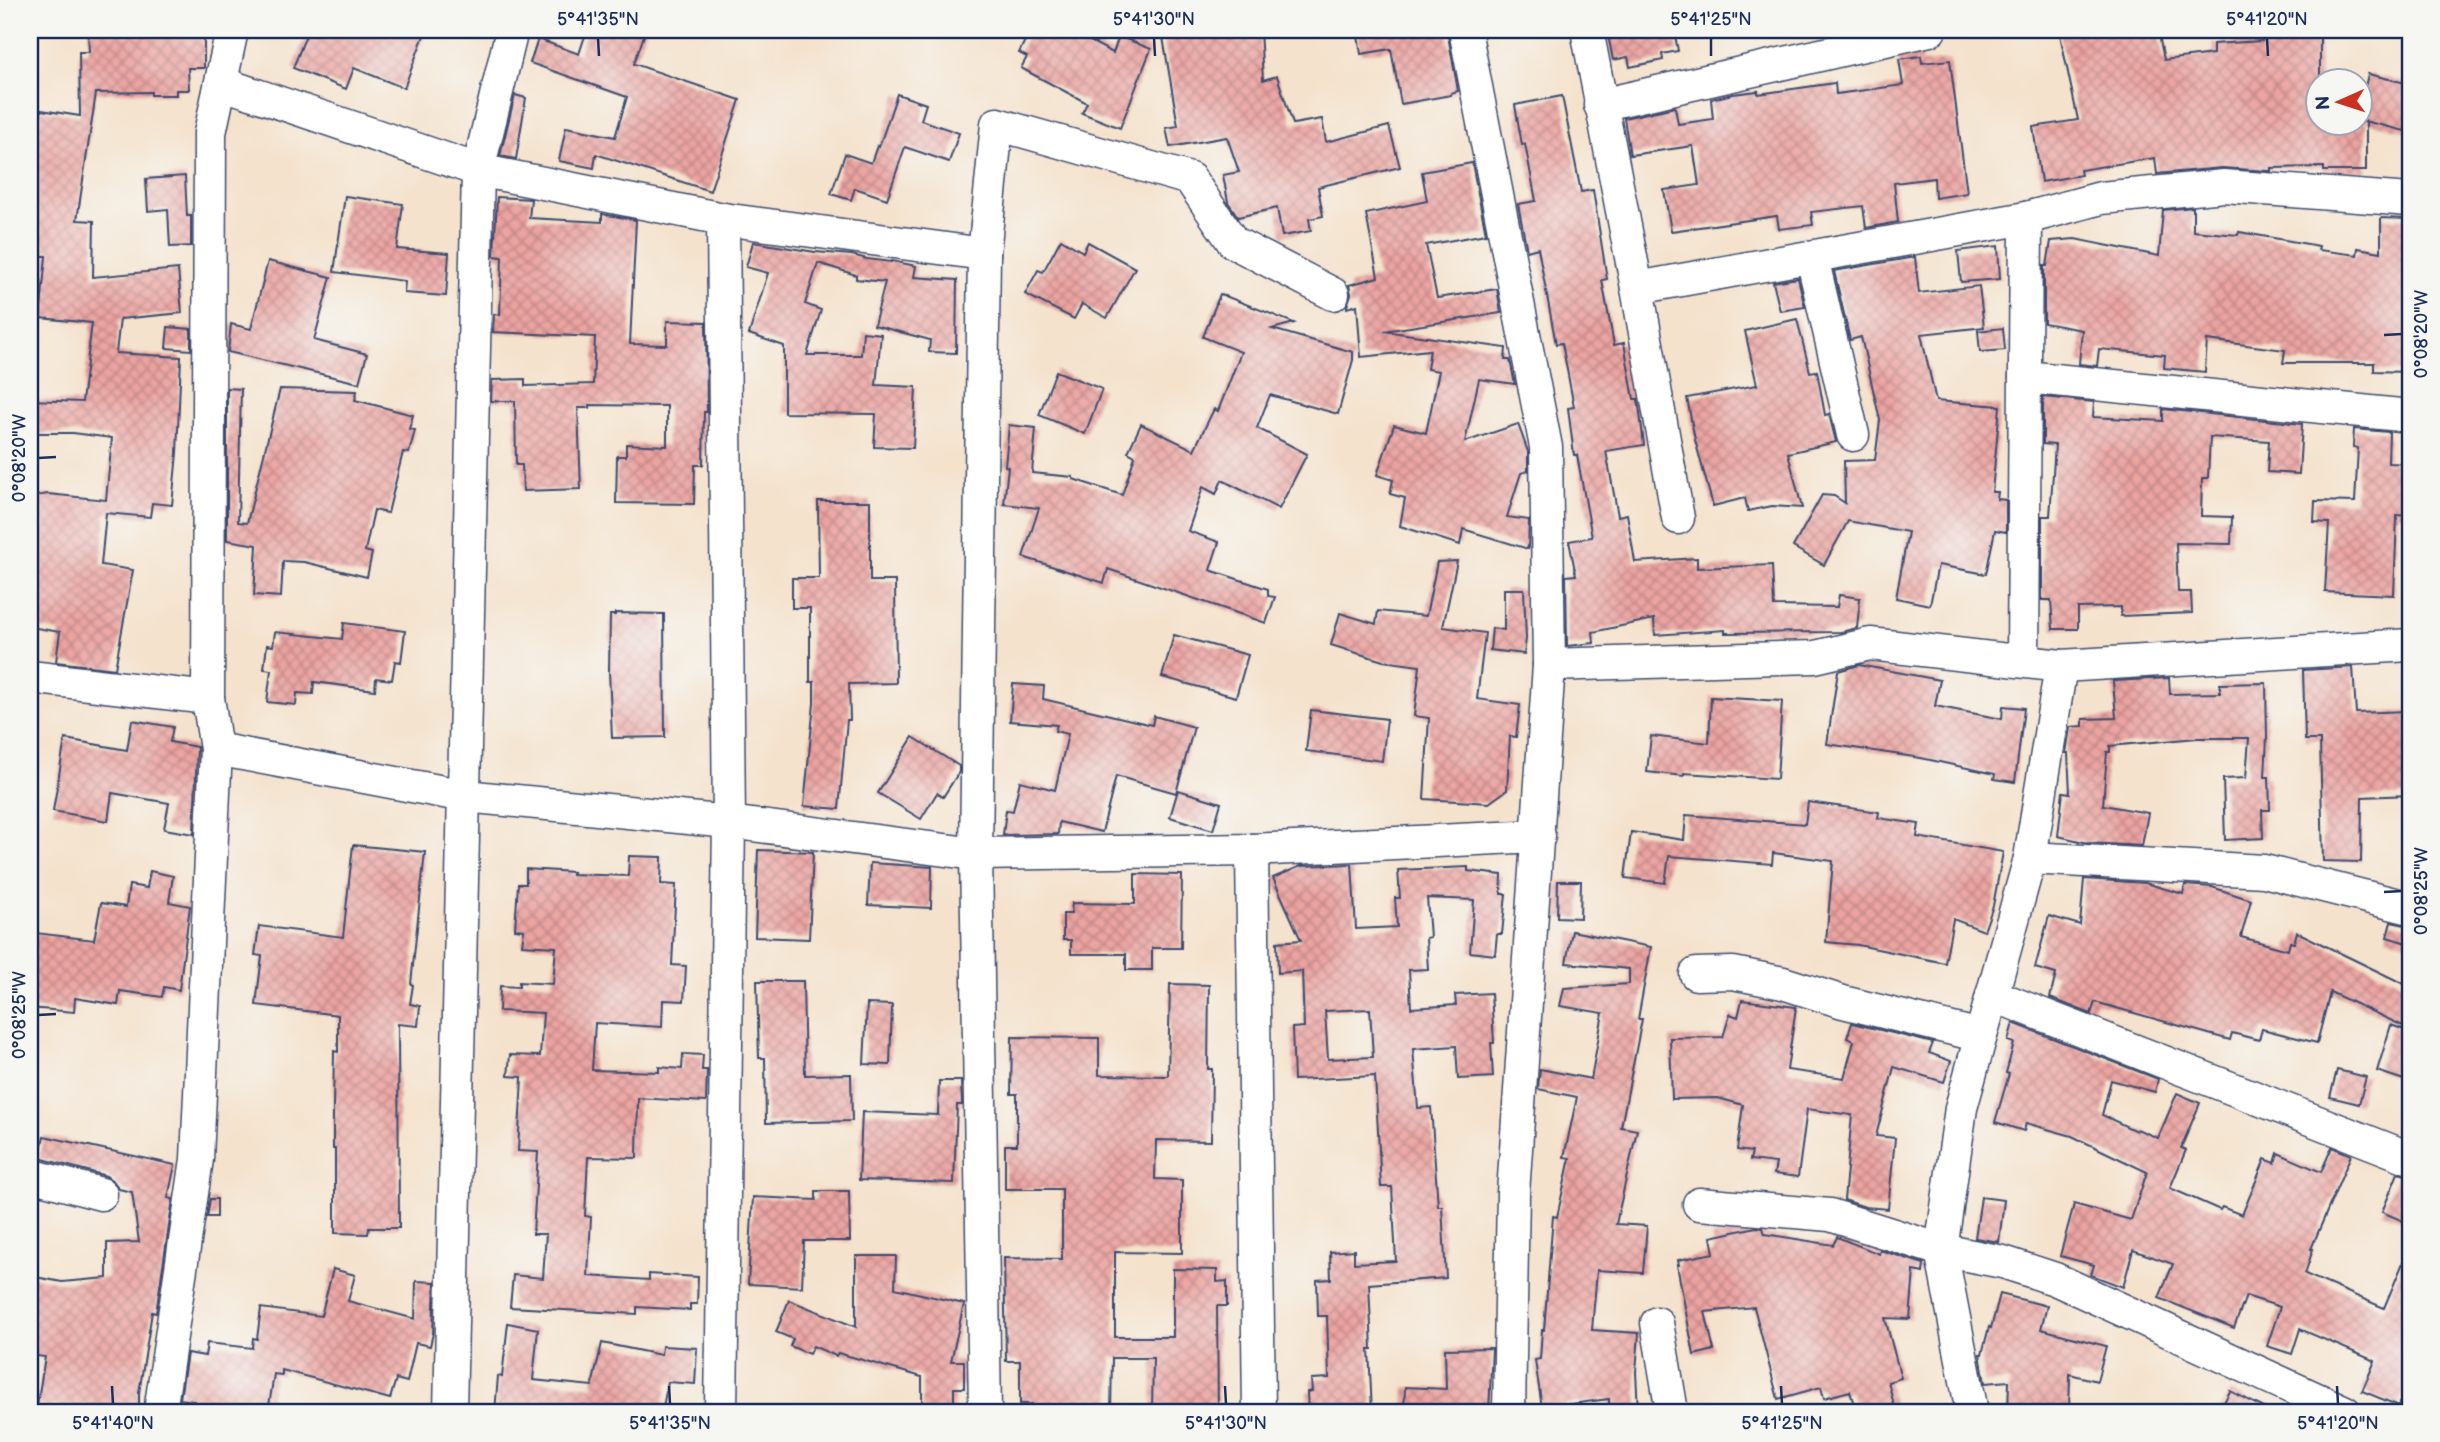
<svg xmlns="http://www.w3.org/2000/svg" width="2440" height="1442" font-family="'Balsamiq Sans',sans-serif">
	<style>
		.building { fill: url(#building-cross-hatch); fill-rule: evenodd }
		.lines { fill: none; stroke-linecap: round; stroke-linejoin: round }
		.minor-casing { stroke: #3c4a6e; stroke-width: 35 }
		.minor { stroke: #fff; stroke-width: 32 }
		.ticks { fill: none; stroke: #1b2f5e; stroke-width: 2.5 }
		.neatline { fill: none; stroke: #1b2f5e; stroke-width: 2.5 }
		.ticks-label { font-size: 18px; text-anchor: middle; fill: #1b2f5e }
	</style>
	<defs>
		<pattern id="building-cross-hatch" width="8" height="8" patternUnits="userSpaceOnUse" patternTransform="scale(1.75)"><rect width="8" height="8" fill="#eca4a1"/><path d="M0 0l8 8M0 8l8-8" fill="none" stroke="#be8686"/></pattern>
	</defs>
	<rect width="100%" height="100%" fill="#f6f6f2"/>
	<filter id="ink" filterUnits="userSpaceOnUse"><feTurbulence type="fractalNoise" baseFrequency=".0143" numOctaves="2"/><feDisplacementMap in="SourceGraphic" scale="14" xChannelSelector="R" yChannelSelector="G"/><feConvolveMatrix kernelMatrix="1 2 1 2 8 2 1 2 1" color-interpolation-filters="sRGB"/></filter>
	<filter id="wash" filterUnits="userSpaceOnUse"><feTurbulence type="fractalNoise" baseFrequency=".00686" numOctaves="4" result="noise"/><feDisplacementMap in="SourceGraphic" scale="28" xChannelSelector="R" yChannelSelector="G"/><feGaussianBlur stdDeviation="1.57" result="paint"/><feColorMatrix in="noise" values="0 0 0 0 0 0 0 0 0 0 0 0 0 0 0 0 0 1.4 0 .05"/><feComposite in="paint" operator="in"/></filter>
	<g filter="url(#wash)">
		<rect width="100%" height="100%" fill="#f4e2cc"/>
		<g id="blocks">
			<!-- building -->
			<g class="building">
				<path d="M88,30h116v38h-16l1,22h-13v5h-25v-3l-55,1 -19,127 17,1 -1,56 85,-8 4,44 -62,6 -4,34 65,4 -4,96 -5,52 -20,-2 -2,14 -44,-4 -5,52 32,5 -18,99 -59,-7 4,-30 -30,-5v-117h5v-14l13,-2 58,6 6,-62 -39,-5h-43v-33l52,2 10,-79 -52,-5 6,-62h-16v-68l11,-78 39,6 -1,-64h10z"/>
				<path d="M308,30h118l-22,58 -50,-20 -8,21 -53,-21z"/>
				<path d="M587,30h59l-12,34 106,36 -30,91 -114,-37 -2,14 -35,-7 7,-34 49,10 12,-40 -97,-34 8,-24 41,15z"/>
				<path d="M1030,30h39l44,23 6,-17 32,13 -31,79 -38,-15 5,-10 -66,-35 6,-11 -8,-4z"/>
				<path d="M1205,30h55l3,50 14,-4 16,48 29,-5 4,23 63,-16 11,41 -82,20 5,29 -14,3 2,12 -29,5 -5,-28 -39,9 -10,-15 -5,-27 16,-3 -12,-35 -57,10 -4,-19 12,-2 -15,-89z"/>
				<path d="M1357,30h90l11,61 -7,2v2l-50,9 -10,-55 -30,5z"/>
				<path d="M1607,30h67l4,21 -16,3 1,6 -33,7 -2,-10 -15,3z"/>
				<path d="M2059,30h99l6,30 49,-6v-10l49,-3 -2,-11h60v50h-2v42h48v49h-42v-4l-53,1v3h-3l-46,-3 -65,6 -2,-16 -75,12 1,5 -40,7 -8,-55 45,-7z"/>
				<path d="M1921,56l1,7 28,-3 17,133 -32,5 -1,-20 -40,5 4,39 -32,6 -3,-22 -52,6 2,13 -34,4 -2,-13 -106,15 -7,-41 35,-5 -6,-39 -63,9 -6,-37 51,-11 3,17 35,-5 -2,-20 22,-5 25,-3v3l77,-11 1,11 67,-9 -4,-26z"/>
				<path d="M2368,74l42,10v26l-5,21 -45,-11v-11z"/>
				<path d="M897,94l29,10 -5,16 38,13 -10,29 -44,-15 -18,52 -32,-11 -4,12 -20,-6 14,-40 26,9 6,-17 2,1z"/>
				<path d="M515,95l11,3 -10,61 -16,-3z"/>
				<path d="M1562,96l19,96 12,-2 14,89 -5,1 12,65 10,-2 10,56h4l1,7 5,39 -38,6 12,65 9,-2 8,48 62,-4v10l75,-3 2,41 63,1 2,-12 21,3 -3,30 -16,4 -116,1v-3l-70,5 -1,-16 -61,13 1,11 -27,3 -1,-70 10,-1 -7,-34 23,-4 -15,-82h-3l-6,-47 6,-1 -12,-64 -6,1 -18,-96 -11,3 -9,-47 18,-3 -11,-57 -3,1 -7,-40z"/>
				<path d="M1472,163l14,71 -60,11 11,53 60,-9 4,24 -117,18 122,17 -1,12h5l5,24 -36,-5 -14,63 53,-18 10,28v19l-7,2 -14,44 22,3 -1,29 -65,-20 -3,16 -60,-19 5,-28 -15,-4 3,-14 -16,-5 17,-50 32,8 13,-62 -12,-2 3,-19 -69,7 -4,-52 -10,3v-2l4,-12 -2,-9 29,-8 -12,-63 61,-13 -5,-29z"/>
				<path d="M185,176l2,40h4v30l-21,1 -2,-38 -20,2 -2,-32z"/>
				<path d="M345,196l58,8 -6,45 52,4 -3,43 -42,-3 1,-12 -71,-9z"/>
				<path d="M497,197l34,2 -2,19 73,4v-8l34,6 -6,124 37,1v-24l39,1 1,90h-3l-1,53h-8l-1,39 -78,-1 1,-47h9v-12l41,2v-40l-78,-1v3h-11l3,81 -58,2 -1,-26h-6l-1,-64h-24l1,-21 33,-1v7l68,-2 2,-47 -102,-5 1,-18 6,1 2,-58 -8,-1z"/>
				<path d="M2193,207v24l45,4 1,-3 80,14 -1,4 39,5 1,-7 23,4v-34l25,1 -1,47 5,1v94h-3l-1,11 -32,-1v-8h-91l2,-13 -78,-10 -2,32 -41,-4 1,-13 -66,-6 -2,17 -18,-2 3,-34 -38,-7v-57h3l4,-25 24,-2 84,17 4,-46z"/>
				<path d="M1061,239l22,13 5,-10 47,26 -28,50 -25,-14 -8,15 -49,-25 13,-24 5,2z"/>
				<path d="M753,242l62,10 37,3 15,4 24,3 1,-1 24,5 -2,11 43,3 -1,73 -27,-1 1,-12 -56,-15 11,-43 -29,-3v-4l-38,-12 -13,41 16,6 -14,45h54l2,-23 18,2 -5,51 40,2 -3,61 -39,-1 2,-33 -92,-1v-67l-35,-12 19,-61 -22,-6z"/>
				<path d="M1998,246l2,33 -39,3 -3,-31z"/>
				<path d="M1915,257l4,36 60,-7 5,41 -63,7 15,67 64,5 -8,86h6l-1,7 9,1v32l-11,-2 -9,44 -48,-9 -8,40 -34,-7 12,-66 -60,-11 -24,44 -31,-18 29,-52 12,1 11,7 -1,-42 31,-1 5,-40 -19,-83 -11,3 -16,-69z"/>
				<path d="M268,261l63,16 -17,63 53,14 -8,29 -131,-31 3,-28 20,5z"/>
				<path d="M1798,278l7,29 -25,4 -7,-29z"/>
				<path d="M1220,294l74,29 -22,6 81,23v8l-15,54 -68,-19 -13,33 50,26 -28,55 -57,-29 -6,14 -13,-7 -15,44 31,11 -9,28 58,19v7l7,1 -9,26 -158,-54 -4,14 -81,-26 16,-49 -35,-4 4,-37 -3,-1 4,-41 27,3 -4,45 41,4v2l49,16 13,-39 -7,-4 13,-28 53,26 20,-41 4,2 23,-59 -38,-15z"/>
				<path d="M1797,319l13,53 7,-1 8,44 4,-1 7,28 -48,11 14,55 -30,-2 -24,5 -3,-13 -32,8 -18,-66 -8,-42 70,-13 -12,-54z"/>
				<path d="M168,327l23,2v21l-25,-2z"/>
				<path d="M2003,328l2,22 -25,2 -2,-21z"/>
				<path d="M1056,371l46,18 -17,45 -46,-19z"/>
				<path d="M227,388l14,1 -3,133 9,1 33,-134 77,2 -2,9 58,15 -4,14 6,1 -6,23 -6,-1 -15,61 -14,-3 -9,41 7,2 -5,24 -63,-15 -21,-1 -2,36 -27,-2 3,-50 -30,-5z"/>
				<path d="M2043,397l51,5 -1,15 70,4v-12l139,15 -3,50 -32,-2 2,-31 -59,-4 -2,41h-6l-1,38 31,1 -1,27 -55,-1 2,49h13l1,21 -71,3v-9l-43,1v21h-25l-2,-29h-9v-84h8l5,-71 -12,-1z"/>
				<path d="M2354,429l35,3 -1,31 22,1v52l-13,-1 -3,80 -69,-3 4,-69 -15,-1 1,-21 40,1 3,-54 -5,-1z"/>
				<path d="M818,501h52v80h25l1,102 -47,1 1,36h-3l-8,89 -35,-3 10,-103v-21h-4v-74h-18v-30h27z"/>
				<path d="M1457,561l-14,66 42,6 -8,66 43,6 -4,32 -6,-1 -3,54 -18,13 -65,-4 5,-81 -15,-2 6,-50 -37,-5 -52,-16 9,-32 36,11 2,-13 48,5 11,-54z"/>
				<path d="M1504,589h20l2,50 -2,15 -34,-4 2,-22 12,2z"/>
				<path d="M615,613l49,1 1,123 -53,1 -3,-67 1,-56h5z"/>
				<path d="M344,623l61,8 -4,31 -6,-1 -3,19 -16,-2 -1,12 -61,-8 -1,12 -16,-1 -1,12 -29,-3 4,-32 -7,-1 3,-24 6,1 2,-14 67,7z"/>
				<path d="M1174,635l74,20 -12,42 -74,-20z"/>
				<path d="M1859,665l81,15 -5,26 67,13 1,-13 21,2 -9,74 -21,-3 1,-5 -74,-16 -94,-14 11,-73z"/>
				<path d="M2353,667l3,46 51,-2 3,84 -48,2 -1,65 -38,-1 -3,-121h-15l-2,-70z"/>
				<path d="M2169,678l1,16 50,-1v-9l46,-1 1,54 -2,40h4l1,33h-8l1,28 -38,2 -2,-61 23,-1 3,-40h-52l-87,8v6h-3l-4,53 45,8 -6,33 -54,-3 -30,-7 5,-44 7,1 -2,-40h-2l4,-26 13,-1v-7l33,-1 -3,-37z"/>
				<path d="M1013,684l31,2 -1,13 109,26 2,-9 40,11 -18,66 -60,-17 -14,56 -43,-10 -1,12 -55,1 3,-25 7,1 7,-30 35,9 13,-56 -13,-3 2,-6 -47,-4z"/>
				<path d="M1711,697l71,4 -5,78 -93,-6v3l-37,-4 4,-36 58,7z"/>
				<path d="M1311,710l76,9 -5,42 -76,-10z"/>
				<path d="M132,720l41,7 -3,15 27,5 -3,87 -30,-5 5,-26 -57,-10 -4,28 -55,-10 12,-72 62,11z"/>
				<path d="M913,737l46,29v6l-16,25 -6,-4 -16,26 -43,-26z"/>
				<path d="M1178,790l43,13 -8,27 -43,-13z"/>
				<path d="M1808,802l71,10 -1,6 41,6 -2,13 86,15 -10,54 -9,25 -31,-12 -8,44 -87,-18 -32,-3 7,-81 -60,-8 -1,11 -103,-8 -4,27 -40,-5 6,-46 53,8 2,-25 119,9z"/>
				<path d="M353,845l72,7 -14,132 2,1 -3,19 10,2 -2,20 -20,-2 1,204h-30l-1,6 -33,-1v-84h-2v-41l1,-57 4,1v-37l-82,-10 6,-49 -7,-1 4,-29 84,11z"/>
				<path d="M758,850l55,2 -4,87 -54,-2z"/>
				<path d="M629,856l33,1 -1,27 15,1 -4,80 14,1 -2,35 -21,-1 -1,27 -67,-4 -3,47 67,2v-5l23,2 1,-15 20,1 -1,15h5l-1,32 -68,-4 -1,60 -49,-1 -3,59 6,1 -3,59 61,4v-6l49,3 -1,27h-7v6l-53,-3v7l-127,-7 3,-32 30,3 3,-44h-13l5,-82 -20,-1 4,-74 -14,-1 2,-21 30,1 3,-43 -44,-2 1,-25 19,1v-5l34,2 3,-37 -34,-2 2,-15 -9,-1 3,-45h8v-15l47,3 -1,2 56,2z"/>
				<path d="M870,863l62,4 -1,41 -63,-3z"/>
				<path d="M1352,864l4,65 41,-2 -2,-29h5l-2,-28 70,-3v4l34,4 -1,19h5l-4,40h-5l-2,21 -25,-3 4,-52 -47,-2 3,39 -4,1 2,31 -19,1 2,38 45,-3 -1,-10 36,-2 3,50h-3l2,34 -35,2 -2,-33 -43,3 5,59 13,-1 7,99h4l4,72 -77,6 3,65h-3l3,63h-64l-1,-20 5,-1 -1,-12 18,-1 -2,-62h-9l-1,-36 14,-1 -1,-27 24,-2v13l42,-2 -4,-74h-11l-6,-111 -81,4 -2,-52 12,-1 -2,-56 -24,2 -1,-31 24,-2 -28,-62 28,-12zM1370,1009l3,48 -45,2 -3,-48z"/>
				<path d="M150,871l23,5 -4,26 21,4 -11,84 -15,-3 -2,10 -42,-6 -2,14 -43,-7 -1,14 -44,-4v-44h2l4,-31 58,7 7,-37 25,4 3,-22 18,3z"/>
				<path d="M1135,874l47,1 -1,73h-29v22h-26v-16h-55v-14h-8v-26h8l1,-11 63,1z"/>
				<path d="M2084,879l61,4 38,11 2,-9 27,2 39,13 -10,37 47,13 2,-8 4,1 3,-11 113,55v23l-7,16 -73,-34 -13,51 -55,-14 -3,11 -27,-7 -2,7 -135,-38 -4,12 -41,-16 6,-24 -21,-6 14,-52 31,9z"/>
				<path d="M1558,881h23l-1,37 -23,-1z"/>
				<path d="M2391,922l19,4v18l-23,-7z"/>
				<path d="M1572,931l79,16 -13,72h4l-21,108 16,3 -21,94 31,2 -4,47 -46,-3 -5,60 47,3 -3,39 2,39 -29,1v-13l-67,9 -7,-48 5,-1 2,-29h2l9,-114 4,1 13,-59 -6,-1 13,-60 -39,-8 2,-20 51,10 12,-66 -43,-7 4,-18 65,-4v-15l-63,-6z"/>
				<path d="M757,981h46l2,94 46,-1 1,47 -86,2 -1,-65h-6z"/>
				<path d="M1170,984l39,1 -1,84h4l-1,72 -55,-1 -1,39 27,1v73l-67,-1v85h58v-68l44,1v12l10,-1v25h-10l1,106h-66l1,-54h-41l-1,54h-79v-8h-12v-43h-14l-2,-103 58,1v-70h-57v-44h12v-51h-6l1,-57 87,1v37l69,1z"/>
				<path d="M1742,1000l54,7 -9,63 57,8 10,-37 -7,-3 5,-15 81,20 -4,10 22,8 -7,21 -50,-15 -18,69 19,2 -7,71 -23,-2 -21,-7 8,-85 -45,-6 -9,68 -24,-3 2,-11 -26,-3 2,-8 -15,-2 6,-45 -25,-7 -46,1 -2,-61 53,-1 7,-23 8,3z"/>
				<path d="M867,1004l25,1 -2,60 -26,-1z"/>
				<path d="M2013,1023l145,56 -3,13 -44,-12 -9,35 34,16 1,-2 21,9 19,-45 23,10 -19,45 5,2 -16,38 50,22 2,-3 20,8 23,-56 10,4 3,-10 43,19 11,-25 19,8 -40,94h2l-8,25 79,34 26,-62v132l-11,28 -37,-15 13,-30 -75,-32 -8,25 -25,-8 13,-39 -34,-11 -12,32 -75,-30 14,-34 -40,-14 -10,37 -32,-12 3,-10 -34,-9 14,-52 57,16 16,-48 -75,-36 -46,-13 -2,8 -29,-9 14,-48 -3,-1 8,-30 -6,-2z"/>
				<path d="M2391,1025l19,7v50l-33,-11z"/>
				<path d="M2337,1070l29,7 -7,27 -29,-7z"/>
				<path d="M939,1081h22l1,24h-5l-3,78 -95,-3 3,-68 76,3z"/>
				<path d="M44,1136l131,29 -7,33 5,1 -17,114 -4,-1 -13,81v19h-103l9,-55 -15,-2v-79l32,6 45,-4v-35l32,-1 -7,-50 -13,-3 -5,-7 -8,-6 -67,-18z"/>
				<path d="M2398,1173l12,3v48l-28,-12z"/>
				<path d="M816,1191h33l1,50h-46l-2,46 -54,-3 5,-87 63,3z"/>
				<path d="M1981,1197l23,3 -5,42 -24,-4z"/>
				<path d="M210,1199h7v18h-10z"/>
				<path d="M1756,1227l7,1 2,6 68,11 4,-8 42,17 1,-4 44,14 -1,9 -9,-2 -4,48 -25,-1 16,60 -13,4 7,27 -12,3h-27l-6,-21 -26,7 -3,-11 -43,12 -24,-92 -49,5 9,38 -20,5 -17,-90h2l-1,-5 36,-7 -3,-16z"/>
				<path d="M856,1256h40l-1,32 69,16 -13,57h13v27h-10v24h-32v-35l-84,-24 -2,3 -23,-10 -4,8 -19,-8 3,-7 -17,-7 13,-32 67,27z"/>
				<path d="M333,1269l22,6 -7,26 67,18 1,-38 19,1 -2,51 -3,13 -14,-3 -9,39 -11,-3 -6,20 -108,-29v5l-8,-1 -6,38h-76l2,-11 -14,-2 7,-46 18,3 2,-13 45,5 1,-10 4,1 4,-31 60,8z"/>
				<path d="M2000,1294l47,12 -6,23 65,17 -9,35 -27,-7 -1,38h-61l1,-31 -24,2 -5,-29h2l7,-27 2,1z"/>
				<path d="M508,1323l30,6 -5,51 59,6 10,-43 59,12 1,-9 35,2 -2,36 -27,-2 -6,30h-167l3,-36 4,1z"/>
				<path d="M1492,1348l-3,64h-85l1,-25 41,2 -1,-40z"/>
				<path d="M2230,1391l42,21h-53z"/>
			</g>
		</g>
	</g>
	<g filter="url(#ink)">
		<use href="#blocks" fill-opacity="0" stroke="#3c4a6e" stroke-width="2"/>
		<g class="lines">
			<defs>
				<g id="minor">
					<path d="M1465,30l81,417 3,218 -36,528 -4,219"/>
					<path d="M1587,30l50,258 41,230"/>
					<path d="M221,83l257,87 245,49 261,35"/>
					<path d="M1600,105l330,-75"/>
					<path d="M1812,257l41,178"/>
					<path d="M1637,288l389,-70 75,-20 123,-12 186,14"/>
					<path d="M2025,377l385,39"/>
					<path d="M2023,661l3,-443"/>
					<path d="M1549,665l266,-8 55,-13 191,22 349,-21"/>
					<path d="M30,677l178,21"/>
					<path d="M216,749l249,47 264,26 247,32 276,-4 287,-14"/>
					<path d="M1252,850l7,562"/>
					<path d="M2030,858l234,13 146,37"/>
					<path d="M1696,974l37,-1 50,10 60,19 138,34"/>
					<path d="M1992,995l418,163"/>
					<path d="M30,1175l71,19"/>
					<path d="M1699,1204l131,11 111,35 62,12 52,17 290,133"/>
					<path d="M1657,1323l15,89"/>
					<path d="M160,1412l37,-253 19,-410 -8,-51 2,-565 22,-103"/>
					<path d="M450,1412l28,-1242 34,-140"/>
					<path d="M721,1412l8,-590 -6,-603"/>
					<path d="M985,1412l-9,-558 8,-600 13,-130 193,55 43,63 100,52"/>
					<path d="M1972,1412l-31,-162 20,-142 69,-250 31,-192"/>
				</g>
			</defs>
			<!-- minor casing -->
			<use href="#minor" class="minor-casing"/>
			<!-- minor -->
			<use href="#minor" class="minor"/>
		</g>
	</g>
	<!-- ticks -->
	<path class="ticks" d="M598,38l1,18M1154,38l1,18M1711,38v18M2267,38l1,18M2384,335l18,-1M38,458l18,-1M2384,892l18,-1M38,1015l18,-1M112,1386l1,18M669,1386l1,18M1225,1386l1,18M1781,1386l1,18M2337,1386l1,18"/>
	<!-- margin -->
	<rect width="2440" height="1442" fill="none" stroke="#f6f6f2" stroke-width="77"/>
	<!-- north arrow -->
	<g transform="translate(2339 102) rotate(267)"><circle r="33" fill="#f6f6f2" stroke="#9ea6b7" stroke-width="2"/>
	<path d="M0-5L12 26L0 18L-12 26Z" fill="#c8321e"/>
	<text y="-10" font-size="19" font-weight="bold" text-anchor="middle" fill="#1b2f5e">N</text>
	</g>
	<rect x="38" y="38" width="2364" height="1366" class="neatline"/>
	<g class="ticks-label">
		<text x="598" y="25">5°41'35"N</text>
		<text x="1154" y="25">5°41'30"N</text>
		<text x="1711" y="25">5°41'25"N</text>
		<text x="2267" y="25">5°41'20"N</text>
		<text transform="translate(2421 334) rotate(-90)" y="6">0°08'20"W</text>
		<text transform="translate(19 458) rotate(-90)" y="6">0°08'20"W</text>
		<text transform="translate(2421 891) rotate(-90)" y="6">0°08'25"W</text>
		<text transform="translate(19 1015) rotate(-90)" y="6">0°08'25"W</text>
		<text x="113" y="1429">5°41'40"N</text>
		<text x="670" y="1429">5°41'35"N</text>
		<text x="1226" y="1429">5°41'30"N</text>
		<text x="1782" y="1429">5°41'25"N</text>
		<text x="2338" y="1429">5°41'20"N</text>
	</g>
</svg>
